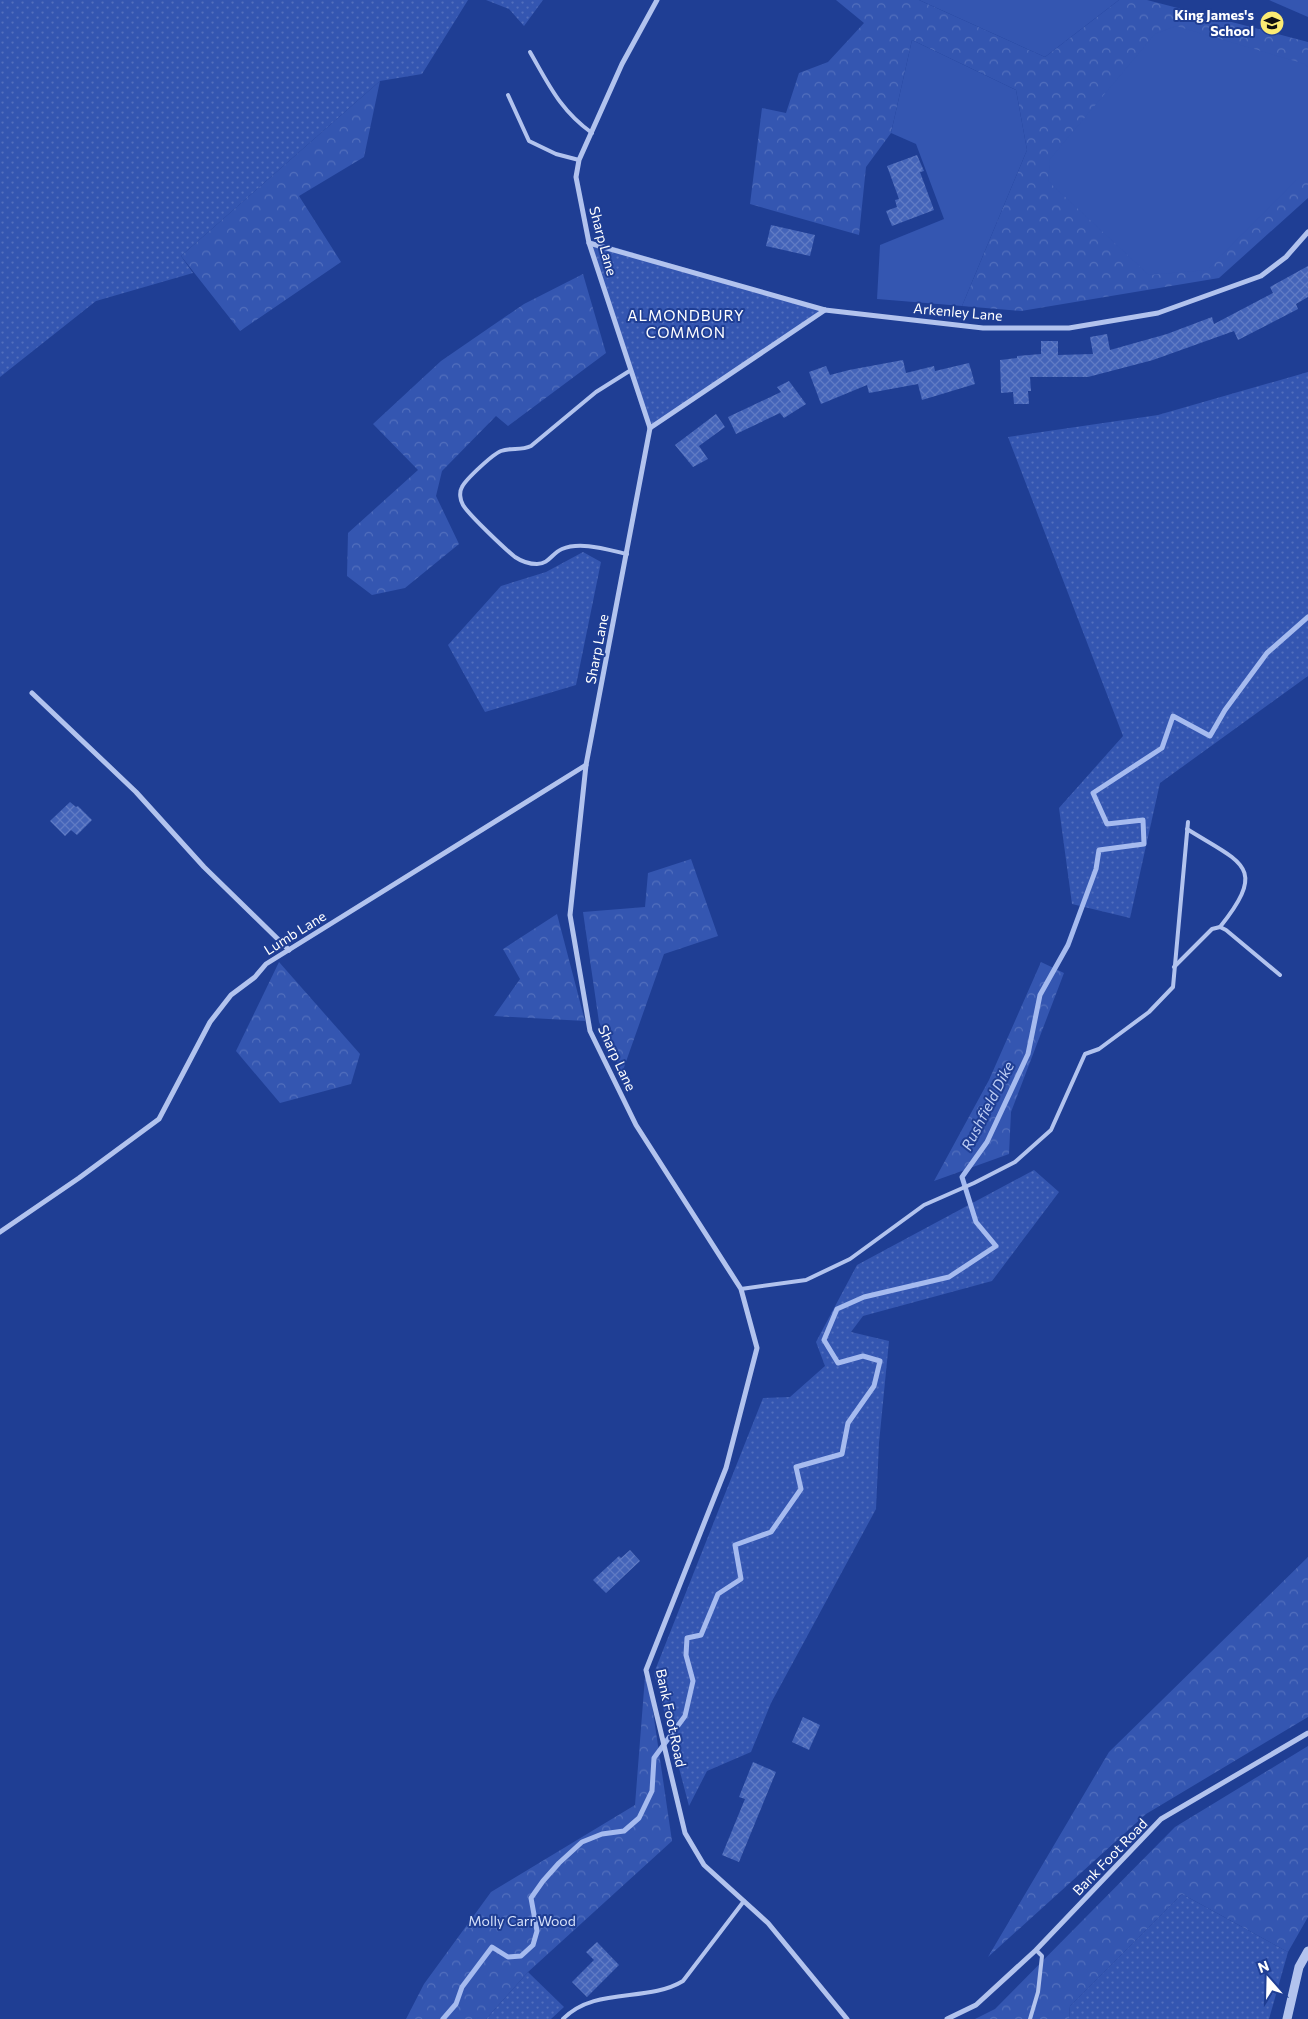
<svg xmlns="http://www.w3.org/2000/svg" width="1308" height="2019" font-family="Commissioner,sans-serif">
	<style>
		.grass { fill: url(#grass-dots) }
		.forest { fill: url(#forest-crowns) }
		.garden { fill: #3456b1 }
		.lines { fill: none; stroke-linecap: round; stroke-linejoin: round }
		.stream { stroke: #a6bbef; stroke-width: 5 }
		.building { fill: url(#building-cross-hatch) }
		.service { stroke: #b2c3ee; stroke-width: 4 }
		.minor { stroke: #b2c3ee; stroke-width: 5 }
		.tertiary { stroke: #b2c3ee; stroke-width: 9 }
		.labels { text-anchor: middle; stroke-width: 4; stroke-linejoin: round; paint-order: stroke }
		.poi-label { font-size: 14px; font-weight: bold; fill: #fff; stroke: #1f3e94; text-anchor: end }
		.street-label { font-size: 14px; fill: #fff; stroke: #1f3e94 }
		.park-label { font-size: 14px; fill: #d8e2fa; stroke: #1f3e94 }
		.neighbourhood-label { font-size: 15px; letter-spacing: 1px; fill: #fff; stroke: #1f3e94 }
		.water-label { font-size: 15px; font-style: italic; fill: #becef5; stroke: #1f3e94 }
	</style>
	<defs>
		<pattern id="grass-dots" width="8" height="8" patternUnits="userSpaceOnUse" patternTransform="scale(1.25)"><rect width="8" height="8" fill="#3456b1"/><path d="M2 2h.1M6 6h.1" fill="none" stroke="#526fbd" stroke-width="1.8" stroke-linecap="round"/></pattern>
		<pattern id="forest-crowns" width="20" height="18" patternUnits="userSpaceOnUse" patternTransform="scale(1.25)"><rect width="20" height="18" fill="#3456b1"/><path d="M2 6a3 3 0 1 1 6 0M12 15a3 3 0 1 1 6 0" fill="none" stroke="#526fbd"/></pattern>
		<pattern id="building-cross-hatch" width="8" height="8" patternUnits="userSpaceOnUse" patternTransform="scale(1.25)"><rect width="8" height="8" fill="#4464b9"/><path d="M0 0l8 8M0 8l8-8" fill="none" stroke="#607bc4"/></pattern>
	</defs>
	<rect width="100%" height="100%" fill="#1f3e94"/>
	<!-- grass -->
	<g class="grass">
		<path d="M0,0h468l-46,74 -42,7 -199,175 12,17 -97,28 -96,76z"/>
		<path d="M486,0h57l-19,26 -15,-17z"/>
		<path d="M590,240l235,69 -174,117z"/>
		<path d="M1308,372v304l-148,107 -30,135 -58,-14 -13,-96 64,-72 -115,-299 150,-22z"/>
		<path d="M583,552l18,10 -25,123 -91,27 -37,-67 53,-59 45,-14z"/>
		<path d="M1034,1170l25,22 -67,89 -129,35 -12,16 38,9 -10,102 -3,66 -105,194 -20,49 -44,19 -18,35 -35,-133 109,-275 27,-1 35,-31 -9,-24 41,-77z"/>
		<path d="M1182,1894l106,58 -19,67h-200l1,-13z"/>
		<path d="M528,1972l36,35 -13,12h-65z"/>
	</g>
	<!-- forest -->
	<g class="forest">
		<path d="M836,0h83l126,57 74,-57h28l161,42v156l-89,80 -198,33 -59,-5 65,-156 -11,-60 -104,-50 -21,93 -25,34 -7,68 -109,-31 12,-96 24,5 13,-40 29,-11 36,-39z"/>
		<path d="M380,81l-16,76 -65,39 42,66 -101,69 -59,-75z"/>
		<path d="M583,274l23,79 -98,73 -12,-10 -54,55 -6,25 23,48 -54,44 -33,7 -25,-19 1,-43 70,-63 -45,-46 68,-63 83,-57z"/>
		<path d="M691,859l27,77 -54,18 -42,119 -23,-51 -16,-110 62,-5 3,-34z"/>
		<path d="M557,914l28,107 -91,-5 26,-37 -17,-30z"/>
		<path d="M279,962l81,92 -9,30 -71,19 -44,-52z"/>
		<path d="M1041,962l23,11 -53,139 -2,42 -75,27 55,-101z"/>
		<path d="M1308,1557v160l-162,97 -158,143 121,-205z"/>
		<path d="M646,1664l26,177 -144,131 -42,47h-80l18,-35 67,-92 144,-87z"/>
		<path d="M1308,1746v171l-20,35 -106,-58 -112,112 -1,13h-94l20,-10 180,-182z"/>
	</g>
	<!-- garden -->
	<g class="garden">
		<path d="M919,0h200l-74,57z"/>
		<path d="M1269,0h39v17z"/>
		<path d="M1176,26l129,38 3,4v100l-101,102 -58,5 -101,-94 2,-22 105,-125z"/>
		<path d="M912,40l104,50 11,60 -65,156 -85,-7 3,-54 64,-26 -28,-75 -25,-11z"/>
	</g>
	<g class="lines">
		<!-- stream -->
		<path class="stream" d="M443,2019l13,-15 6,-17 30,-40 16,10 13,-1 12,-11 4,-14 -6,-33 12,-17 16,-18 23,-21 20,-8 22,-3 15,-13 13,-27 2,-33 31,-42 8,-35 -7,-26 1,-17 14,-3 17,-41 23,-15 -6,-34 36,-13 30,-43 -5,-22 46,-13 6,-31 26,-37 6,-25 -17,-5 -25,7 -14,-23 13,-31 27,-12 85,-20 47,-31 -20,-24 -14,-45 25,-35 41,-88 12,-59 28,-50 28,-76 3,-19 45,-6 -1,-24 -36,4 -14,-31 69,-45 11,-32 37,20 15,-26 42,-57 41,-36"/>
	</g>
	<!-- building -->
	<g class="building">
		<path d="M917,155l7,16 -4,1 14,38 -42,16 -6,-15 11,-4 -2,-7 4,-1 -12,-33z"/>
		<path d="M771,225l44,10 -5,21 -44,-10z"/>
		<path d="M1308,266v31l-12,7 2,5 -60,31 -4,-9 -81,29 -65,17h-58l1,14h-3l1,13h-15l-1,-12 -12,1 -1,-33 17,-2v-2l24,-2v-13h17v14l35,-1 -3,-17 17,-3 3,16 57,-16 45,-17 2,7 59,-31 -3,-6z"/>
		<path d="M903,360l3,13 28,-7 1,5 34,-8 6,21 -53,16 -4,-16 -49,9 -2,-8 -46,19 -12,-32 17,-6 4,9 19,-5z"/>
		<path d="M789,381l17,23 -22,14 -4,-5 -44,21 -8,-17 53,-25 -4,-5z"/>
		<path d="M716,414l9,13 -26,19 9,13 -15,8 -18,-22z"/>
		<path d="M70,802l6,5 2,-1 14,14 -15,15 -6,-5 -6,6 -15,-15z"/>
		<path d="M630,1550l10,11 -34,32 -13,-13 26,-24 2,2z"/>
		<path d="M803,1717l17,8 -11,25 -17,-8z"/>
		<path d="M753,1762l23,10 -37,90 -17,-7 23,-56 -6,-2z"/>
		<path d="M597,1942l22,23 -32,32 -15,-15 22,-22 -8,-8z"/>
	</g>
	<g class="lines">
		<!-- service -->
		<g class="service">
			<path d="M530,52c19,33 30,58 62,81"/>
			<path d="M508,95l21,46 27,13 23,6"/>
			<path d="M627,554c-19,-4 -46,-13 -65,-5 -10,4 -13,15 -25,15 -7,0 -16,-3 -22,-7 -10,-8 -46,-42 -52,-52 -3,-5 -4,-13 -1,-18 4,-8 31,-33 39,-36 10,-4 20,0 30,-5l65,-54 35,-22"/>
			<path d="M1187,829c54,34 82,37 33,98"/>
			<path d="M1174,967l38,-38 8,-2 6,3 54,45"/>
			<path d="M741,1289l65,-9 44,-21 74,-54 50,-22 41,-21 36,-32 34,-76 14,-5 50,-37 24,-25 15,-165"/>
			<path d="M563,2019c32,-33 84,-16 120,-38l61,-80"/>
			<path d="M1030,2019l8,-27 4,-36 -6,-6"/>
		</g>
		<!-- minor -->
		<g class="minor">
			<path d="M657,0l-35,64 -43,96 -3,17 13,66 61,185 -64,337 -16,150 20,116 46,94 105,164 16,59 -31,120 -80,202 39,163 19,32 64,58 79,96"/>
			<path d="M589,243l236,67 158,18h86l89,-15 103,-37 25,-19 22,-25"/>
			<path d="M650,428l175,-118"/>
			<path d="M32,693l104,99 68,75 85,83"/>
			<path d="M0,1232l79,-54 80,-59 51,-97 21,-27 24,-18 11,-13 320,-199"/>
			<path d="M947,2019l29,-14 60,-55 125,-131 147,-86"/>
		</g>
		<!-- tertiary -->
		<path class="tertiary" d="M1287,2019l12,-52 9,-16"/>
	</g>
	<!-- icons -->
	<defs>
		<symbol id="school-disc" viewBox="-11 -11 22 22"><circle r="9.5" fill="#fbeb73" stroke="#1f3e94"/><path d="M0-5L7-2L0 1L-7-2ZM-4 1L0 2.5L4 1V4Q0 6-4 4Z" fill="#111"/></symbol>
	</defs>
	<g fill-rule="evenodd">
		<use href="#school-disc" x="1258" y="9" width="28" height="28"/>
	</g>
	<g class="labels">
		<!-- poi labels -->
		<g class="poi-label">
			<text x="1254" y="20">King James's<tspan x="1254" dy="16">School</tspan></text>
		</g>
		<!-- street labels -->
		<g class="street-label">
			<text transform="translate(603 241) rotate(75)" y="5">Sharp Lane</text>
			<text transform="translate(958 312) rotate(5)" y="5">Arkenley Lane</text>
			<text transform="translate(597 649) rotate(-79)" y="5">Sharp Lane</text>
			<text transform="translate(295 933) rotate(-32)" y="5">Lumb Lane</text>
			<text transform="translate(617 1058) rotate(65)" y="5">Sharp Lane</text>
			<text transform="translate(671 1718) rotate(78)" y="5">Bank Foot Road</text>
			<text transform="translate(1110 1857) rotate(-46)" y="5">Bank Foot Road</text>
		</g>
		<!-- park labels -->
		<g class="park-label">
			<text x="522" y="1926">Molly Carr Wood</text>
		</g>
		<!-- neighbourhood labels -->
		<g class="neighbourhood-label">
			<text x="686" y="321">ALMONDBURY<tspan x="686" dy="17">COMMON</tspan></text>
		</g>
		<!-- water labels -->
		<g class="water-label">
			<text transform="translate(988 1106) rotate(-63)" y="5">Rushfield Dike</text>
		</g>
	</g>
	<!-- north arrow -->
	<g transform="translate(1268 1979) rotate(340)" stroke="#1f3e94" stroke-width="4" paint-order="stroke">
	<path d="M0-4L9 19L0 12L-9 19Z" fill="#ffffff"/>
	<text y="-8" font-size="14" font-weight="bold" text-anchor="middle" fill="#ffffff">N</text>
	</g>
</svg>
